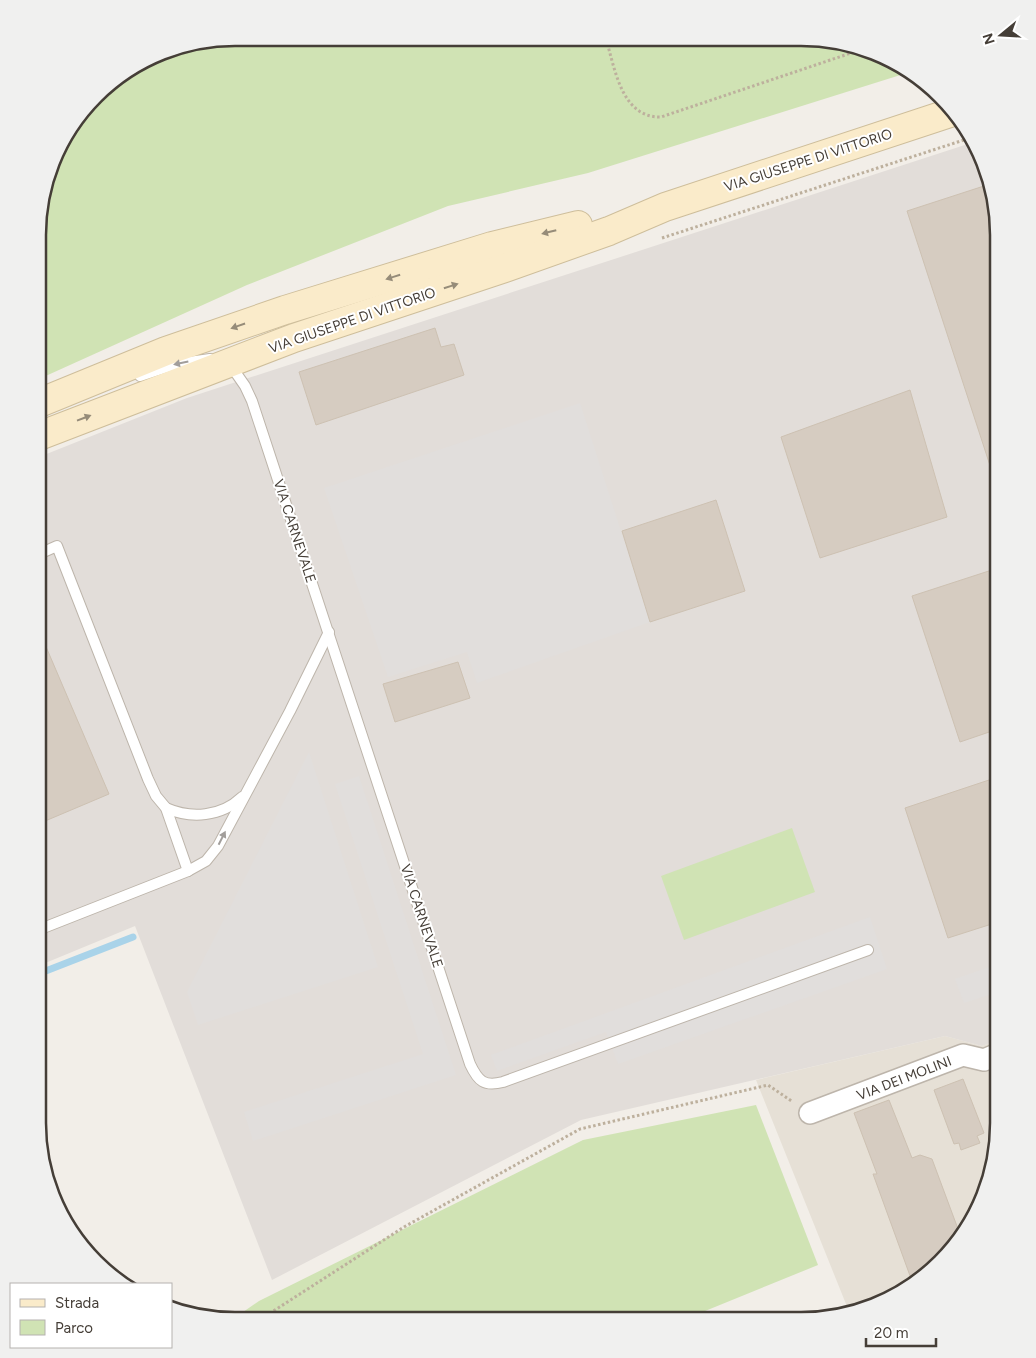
<svg xmlns="http://www.w3.org/2000/svg" width="1036" height="1358" font-family="Figtree,sans-serif">
	<style>
		.residential { fill: #e6e0d6 }
		.industrial { fill: #e2ddd9 }
		.green { fill: #d0e3b4 }
		.parking { fill: #e1dedc }
		.lines { fill: none; stroke-linecap: round; stroke-linejoin: round }
		.stream { stroke: #a9d3e9; stroke-width: 7 }
		.building { fill: #d6ccc1; stroke: #cdc1b2 }
		.lane-casing { stroke: #bdb5ab; stroke-width: 12 }
		.street-casing { stroke: #bdb5ab; stroke-width: 24 }
		.secondary-casing { stroke: #cebe9b; stroke-width: 30 }
		.path { stroke: #bdb09d; stroke-width: 3; stroke-dasharray: 2.5 2.5; stroke-linecap: butt }
		.lane { stroke: #fff; stroke-width: 10 }
		.street { stroke: #fff; stroke-width: 21 }
		.secondary { stroke: #faebca; stroke-width: 28 }
		.oneway { fill: #968c79 }
		.oneway2 { fill: #a29e9b }
		.labels { text-anchor: middle; stroke-width: 4; stroke-linejoin: round; paint-order: stroke }
		.street-label { font-size: 14px; fill: #453e37; stroke: #fff }
		.rim { fill: none; stroke: #453e37; stroke-width: 2.5 }
	</style>
	<rect width="100%" height="100%" fill="#f2eee8"/>
	<!-- residential -->
	<path class="residential" d="M945,1036l37,10 16,-6v96l-10,51 -23,46 -34,38 -42,29 -41,9 -92,-229z"/>
	<!-- industrial -->
	<path class="industrial" d="M974,142l4,5 20,88v805l-16,6 -37,-10 -364,84 -309,160 -137,-354 -97,40 1,-509 148,-59z"/>
	<!-- green -->
	<g class="green">
		<path d="M235,38l592,1 49,13 34,20 -322,101 -140,33 -201,79 -208,94v-170l25,-73 41,-50 66,-38z"/>
		<path d="M792,828l23,64 -131,48 -23,-64z"/>
		<path d="M756,1105l62,160 -135,55 -450,-1 26,-18 324,-161z"/>
	</g>
	<!-- parking -->
	<g class="parking">
		<path d="M580,403l70,219 -173,61 -10,-31 -79,25 -64,-189z"/>
		<path d="M309,752l69,215 -180,58 -11,-33z"/>
		<path d="M359,776l97,299 -203,66 -9,-29 179,-58 -88,-270z"/>
		<path d="M870,917l17,52 -269,95 -12,-32 -109,39 -6,-16z"/>
		<path d="M998,964v28l-34,11 -9,-24z"/>
	</g>
	<g class="lines">
		<!-- stream -->
		<path class="stream" d="M38,974l95,-37"/>
	</g>
	<!-- building -->
	<g class="building">
		<path d="M987,185l11,50v255l-91,-279z"/>
		<path d="M435,328l6,19 13,-3 10,31 -148,50 -17,-53z"/>
		<path d="M910,390l37,127 -127,41 -39,-121z"/>
		<path d="M716,500l29,91 -95,31 -28,-91z"/>
		<path d="M998,568v161l-38,13 -48,-146z"/>
		<path d="M38,628l71,166 -71,30z"/>
		<path d="M458,662l12,36 -75,24 -12,-38z"/>
		<path d="M998,777v145l-50,16 -43,-130z"/>
		<path d="M963,1079l21,54 -7,3 3,7 -19,7 -2,-7 -5,1 -20,-54z"/>
		<path d="M889,1100l23,58 8,-3 12,4 29,78 -30,34 -18,13 -40,-110h4l-23,-61z"/>
	</g>
	<g class="lines">
		<defs>
			<g id="lane">
				<path d="M229,363l16,23 7,15 218,663c8,17 14,23 33,18l365,-132"/>
				<path d="M140,376l36,-12 34,-5"/>
				<path d="M39,554l18,-8 91,233 8,17 10,12 22,63"/>
				<path d="M166,808c25,11 55,9 76,-11"/>
				<path d="M38,930l150,-59 18,-10 12,-15 72,-135 39,-79"/>
			</g>
			<path id="street" d="M810,1113l153,-58 21,5 14,-6"/>
			<g id="secondary">
				<path d="M39,403l127,-52 119,-41 207,-64 86,-21"/>
				<path d="M39,436l255,-98 211,-70 104,-37 56,-24 285,-94"/>
			</g>
		</defs>
		<!-- lane casing -->
		<use href="#lane" class="lane-casing"/>
		<!-- street casing -->
		<use href="#street" class="street-casing"/>
		<!-- secondary casing -->
		<use href="#secondary" class="secondary-casing"/>
		<!-- path -->
		<g class="path">
			<path d="M606,39c9,29 15,79 55,78l202,-68"/>
			<path d="M662,238l308,-100"/>
			<path d="M261,1319l143,-92 176,-98 188,-44 25,17"/>
		</g>
		<!-- lane -->
		<use href="#lane" class="lane"/>
		<!-- street -->
		<use href="#street" class="street"/>
		<!-- secondary -->
		<use href="#secondary" class="secondary"/>
	</g>
	<!-- one-way arrows -->
	<defs><path id="oneway-solid" d="M-6-.8H1V-3.2L6.5 0L1 3.2V.8H-6Z" transform="scale(1.25)"/></defs>
	<g class="oneway">
		<use href="#oneway-solid" transform="translate(549 232) rotate(166)"/>
		<use href="#oneway-solid" transform="translate(393 277) rotate(163)"/>
		<use href="#oneway-solid" transform="translate(451 286) rotate(-18)"/>
		<use href="#oneway-solid" transform="translate(238 326) rotate(161)"/>
		<use href="#oneway-solid" transform="translate(84 418) rotate(-21)"/>
	</g>
	<g class="oneway2">
		<use href="#oneway-solid" transform="translate(181 363) rotate(168)"/>
		<use href="#oneway-solid" transform="translate(222 838) rotate(-63)"/>
	</g>
	<g class="labels">
		<!-- street labels -->
		<g class="street-label">
			<text transform="translate(808 160) rotate(-18)" y="5">VIA GIUSEPPE DI VITTORIO</text>
			<text transform="translate(352 320) rotate(-19)" y="5">VIA GIUSEPPE DI VITTORIO</text>
			<text transform="translate(295 531) rotate(72)" y="5">VIA CARNEVALE</text>
			<text transform="translate(422 916) rotate(72)" y="5">VIA CARNEVALE</text>
			<text transform="translate(904 1078) rotate(-21)" y="5">VIA DEI MOLINI</text>
		</g>
	</g>
	<!-- crop -->
	<path d="M0 0H1036V1358H0ZM235 46H801A189 189 0 0 1 990 235V1123A189 189 0 0 1 801 1312H235A189 189 0 0 1 46 1123V235A189 189 0 0 1 235 46Z" fill="#f0f0ef" fill-rule="evenodd"/>
	<path class="rim" d="M235 46H801A189 189 0 0 1 990 235V1123A189 189 0 0 1 801 1312H235A189 189 0 0 1 46 1123V235A189 189 0 0 1 235 46Z"/>
	<!-- legend -->
	<rect x="10" y="1283" width="162" height="65" fill="#ffffff" stroke="#b5b2af"/>
	<rect x="20" y="1299" width="25" height="8" fill="#faebca" stroke="#b5b2af"/>
	<text x="55" y="1308" font-size="15" fill="#453e37">Strada</text>
	<rect x="20" y="1320" width="25" height="15" fill="#d0e3b4" stroke="#b5b2af"/>
	<text x="55" y="1333" font-size="15" fill="#453e37">Parco</text>
	<!-- north arrow -->
	<g transform="translate(1001 35) rotate(252)" stroke="#ffffff" stroke-width="4" paint-order="stroke">
	<path d="M0-4L9 19L0 12L-9 19Z" fill="#453e37"/>
	<text y="-8" font-size="14" font-weight="bold" text-anchor="middle" fill="#453e37">N</text>
	</g>
	<!-- scale -->
	<path d="M866 1338v8h70v-8" fill="none" stroke="#453e37" stroke-width="2.5"/>
	<text x="874" y="1338" font-size="15" fill="#453e37" stroke="#ffffff" stroke-width="4" paint-order="stroke">20 m</text>
</svg>
